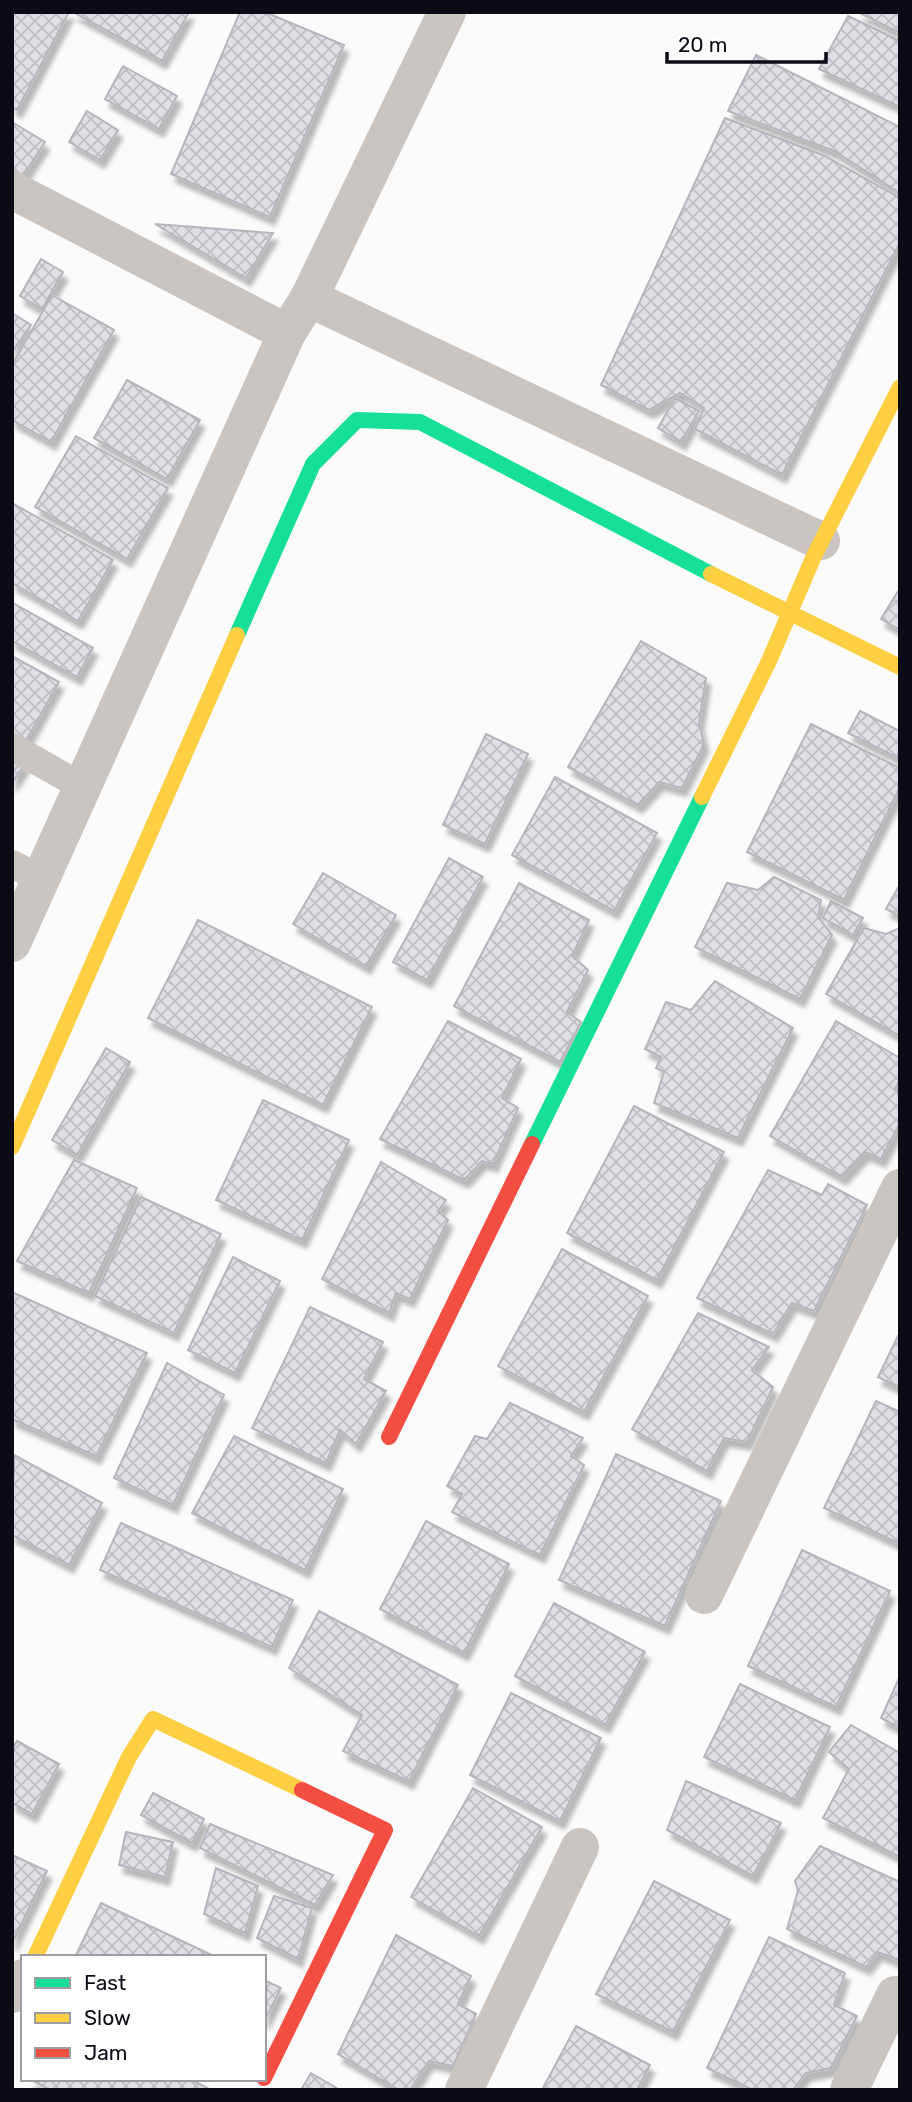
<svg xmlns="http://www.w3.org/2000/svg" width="912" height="2102" font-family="Rubik,sans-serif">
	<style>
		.building { fill: url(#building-cross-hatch); stroke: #b6b5bb; stroke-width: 2; filter: url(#shadow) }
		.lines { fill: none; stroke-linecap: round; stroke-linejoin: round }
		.lane { stroke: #cbc5c1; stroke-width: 28 }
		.street { stroke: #cbc5c1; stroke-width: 38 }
		.fast { stroke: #16e098; stroke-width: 16 }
		.slow { stroke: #ffcf43; stroke-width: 16 }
		.jam { stroke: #f24e42; stroke-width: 16 }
	</style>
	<defs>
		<pattern id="building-cross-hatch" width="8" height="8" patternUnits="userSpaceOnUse" patternTransform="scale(1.75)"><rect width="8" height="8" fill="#e0dfe6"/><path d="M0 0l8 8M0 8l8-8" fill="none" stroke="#bfbec4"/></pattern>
		<filter id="shadow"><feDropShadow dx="4.5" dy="8" stdDeviation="2" flood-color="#0004"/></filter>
	</defs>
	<rect width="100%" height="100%" fill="#fbfbfb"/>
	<!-- building -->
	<g class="building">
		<path d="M12,12h57l-52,98 -5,-3z"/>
		<path d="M73,12h116l-27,49z"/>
		<path d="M240,12h25l79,33 -74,172 -99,-43z"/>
		<path d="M858,12h42v21z"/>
		<path d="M848,16l52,25v66l-81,-38z"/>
		<path d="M756,55l144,72v66l-66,-42 -106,-40z"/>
		<path d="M123,66l54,30 -18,33 -54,-30z"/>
		<path d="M87,111l31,19 -18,30 -31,-18z"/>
		<path d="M725,118l98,37 77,43v44l-118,233 -87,-46 9,-21 -24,-15 -31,17 -48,-25z"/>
		<path d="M12,122l33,20 -22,34 -11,-6z"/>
		<path d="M155,224l118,9 -27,45z"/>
		<path d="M41,259l22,13 -21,37 -22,-13z"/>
		<path d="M52,295l62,35 -63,112 -39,-22v-55z"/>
		<path d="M12,313l19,12 -19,27z"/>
		<path d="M127,380l73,40 -33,59 -73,-41z"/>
		<path d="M675,398l24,13 -18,31 -23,-14z"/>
		<path d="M76,436l92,52 -41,71 -92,-52z"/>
		<path d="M12,503l101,57 -35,61 -66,-38z"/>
		<path d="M900,588v42l-19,-11z"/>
		<path d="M13,603l80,45 -16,29 -65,-36z"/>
		<path d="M641,641l65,37 -7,45 5,21 -22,44 -23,-6 -21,23 -70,-38z"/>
		<path d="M12,656l47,26 -35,62 -12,-6z"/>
		<path d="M860,711l40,20v28l-52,-26z"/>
		<path d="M811,724l89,44v19l-56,113 -97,-48z"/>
		<path d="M486,734l42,20 -43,90 -42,-19z"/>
		<path d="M12,756l13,8 -13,19z"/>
		<path d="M555,777l102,56 -43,78 -102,-56z"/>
		<path d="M449,858l34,19 -56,103 -34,-18z"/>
		<path d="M323,873l73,42 -30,51 -73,-42z"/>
		<path d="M774,877l47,23 -3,17 14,18 -32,64 -105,-52 32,-64 31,7z"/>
		<path d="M519,883l70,37 -17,36 16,14 -21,42 14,10 -21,40 -106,-56z"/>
		<path d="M900,884v32l-14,-7z"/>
		<path d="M831,901l32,17 -10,17 -30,-17z"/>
		<path d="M198,920l174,87 -49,98 -175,-87z"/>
		<path d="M864,928l22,6 14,-6v108l-74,-42z"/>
		<path d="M715,981l78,47 -55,110 -84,-35 10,-31 -8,-4 5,-11 -16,-8 21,-47 25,8z"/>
		<path d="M448,1021l73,38 -19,39 16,10 -25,56 -11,-3 -18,19 -84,-41z"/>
		<path d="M836,1021l64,37v21l-5,10 5,3v31l-19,36 -16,-7 -23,25 -72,-41z"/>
		<path d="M106,1048l24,14 -53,93 -25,-15z"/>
		<path d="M263,1100l86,40 -47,100 -86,-40z"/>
		<path d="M634,1106l90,46 -67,128 -90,-47z"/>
		<path d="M74,1160l63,28 -48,105 -72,-32z"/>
		<path d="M381,1162l65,38 -8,11 10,9 -38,79 -14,-6 -7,20 -67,-34z"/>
		<path d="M768,1170l54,25 6,-11 39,21 -53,106 -22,-8 -19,31 -76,-36z"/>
		<path d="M141,1197l80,37 -47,99 -79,-37z"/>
		<path d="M562,1249l86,47 -64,116 -86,-46z"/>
		<path d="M233,1257l47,24 -45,92 -47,-23z"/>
		<path d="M12,1292l135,61 -51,103 -84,-37z"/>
		<path d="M310,1307l73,35 -19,37 22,12 -30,53 -16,-14 -14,33 -74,-35z"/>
		<path d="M698,1313l71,34 -17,23 21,17 -26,55 -23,-4 -17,33 -75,-42z"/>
		<path d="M900,1332v56l-22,-11z"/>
		<path d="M167,1363l57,32 -51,110 -59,-27z"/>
		<path d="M876,1401l24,11v132l-76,-36z"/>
		<path d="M510,1403l73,35 -12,18 13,9 -44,90 -88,-43 10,-18 -15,-8 28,-50 12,3z"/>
		<path d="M234,1436l109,53 -38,81 -113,-57z"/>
		<path d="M616,1454l105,47 -56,125 -106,-46z"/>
		<path d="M14,1455l88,48 -33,62 -57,-30z"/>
		<path d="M426,1521l83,43 -45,89 -84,-44z"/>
		<path d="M121,1523l172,77 -21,47 -172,-77z"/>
		<path d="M802,1550l88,41 -54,116 -88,-41z"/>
		<path d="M554,1603l91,49 -40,73 -90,-49z"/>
		<path d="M319,1611l139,74 -49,96 -66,-30 19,-36 -73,-47z"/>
		<path d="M900,1676v52l-19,-10z"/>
		<path d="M740,1684l90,43 -35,73 -91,-43z"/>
		<path d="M511,1693l90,45 -41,83 -90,-46z"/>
		<path d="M851,1725l49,28v104l-77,-39 26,-49 -20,-17z"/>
		<path d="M17,1741l42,23 -27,50 -20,-11v-54z"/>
		<path d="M686,1781l95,42 -28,53 -86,-46z"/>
		<path d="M473,1788l69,39 -63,109 -68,-39z"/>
		<path d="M153,1793l51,26 -12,24 -51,-28z"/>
		<path d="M210,1824l123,51 -18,30 -115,-57z"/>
		<path d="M126,1832l47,10 -8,35 -46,-12z"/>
		<path d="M820,1846l80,36v79l-22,-9 -12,15 -79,-38 11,-38 -3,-10z"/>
		<path d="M12,1855l35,16 -35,72z"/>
		<path d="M216,1868l42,18 -13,47 -41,-19z"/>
		<path d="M654,1881l76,39 -57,112 -77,-38z"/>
		<path d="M274,1896l38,12 -14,51 -41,-21z"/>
		<path d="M101,1903l115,54h-141z"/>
		<path d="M396,1935l75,41 -13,28 18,10 -23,52 -24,-5 -19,29h-11l-61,-36z"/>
		<path d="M769,1937l76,36 -11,32 23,11 -26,52 -25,5 -13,17h-40l-46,-22z"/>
		<path d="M264,1980l17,8 -17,34z"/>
		<path d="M576,2026l74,39 -13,25h-95z"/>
		<path d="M311,2073l29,17h-39z"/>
		<path d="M29,2079h161l21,11h-160z"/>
	</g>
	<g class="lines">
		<!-- lane -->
		<g class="lane">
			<path d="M12,747l71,40"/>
			<path d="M12,864l29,15"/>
		</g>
		<!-- street -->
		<g class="street">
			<path d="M12,190l275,143"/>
			<path d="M309,298l512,243"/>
			<path d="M12,943l275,-610 22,-35 138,-286"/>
			<path d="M704,1595l196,-407"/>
			<path d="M12,1994l11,-16"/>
			<path d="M464,2090l116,-243"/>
			<path d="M849,2090l46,-95"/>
		</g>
		<!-- fast -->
		<g class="fast">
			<path d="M237,635l76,-171 44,-44 63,2 291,152"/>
			<path d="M532,1144l170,-347"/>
		</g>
		<!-- slow -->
		<g class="slow">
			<path d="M711,574l189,93"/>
			<path d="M702,797l67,-136 45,-105 86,-169"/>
			<path d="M12,1147l225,-512"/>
			<path d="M35,1957l94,-200 24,-38 149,71"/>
		</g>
		<!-- jam -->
		<g class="jam">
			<path d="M389,1437l143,-293"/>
			<path d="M264,2078l121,-248 -83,-40"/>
		</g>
	</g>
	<!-- border -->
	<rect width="912" height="2102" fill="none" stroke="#0c0a14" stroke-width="28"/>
	<!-- legend -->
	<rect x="21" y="1955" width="245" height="126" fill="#ffffff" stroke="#9e9da1" stroke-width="2"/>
	<rect x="35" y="1978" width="35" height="10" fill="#16e098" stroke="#9e9da1" stroke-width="2"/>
	<text x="84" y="1990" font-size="21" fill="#0c0a14">Fast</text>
	<rect x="35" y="2013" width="35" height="10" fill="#ffcf43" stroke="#9e9da1" stroke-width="2"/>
	<text x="84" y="2025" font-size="21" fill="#0c0a14">Slow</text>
	<rect x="35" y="2048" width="35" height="10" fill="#f24e42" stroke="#9e9da1" stroke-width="2"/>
	<text x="84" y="2060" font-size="21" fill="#0c0a14">Jam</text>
	<!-- scale -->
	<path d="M667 52v10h159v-10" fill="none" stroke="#0c0a14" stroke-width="3.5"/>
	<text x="678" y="52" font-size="21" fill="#0c0a14" stroke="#ffffff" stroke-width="5" paint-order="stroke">20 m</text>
</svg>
